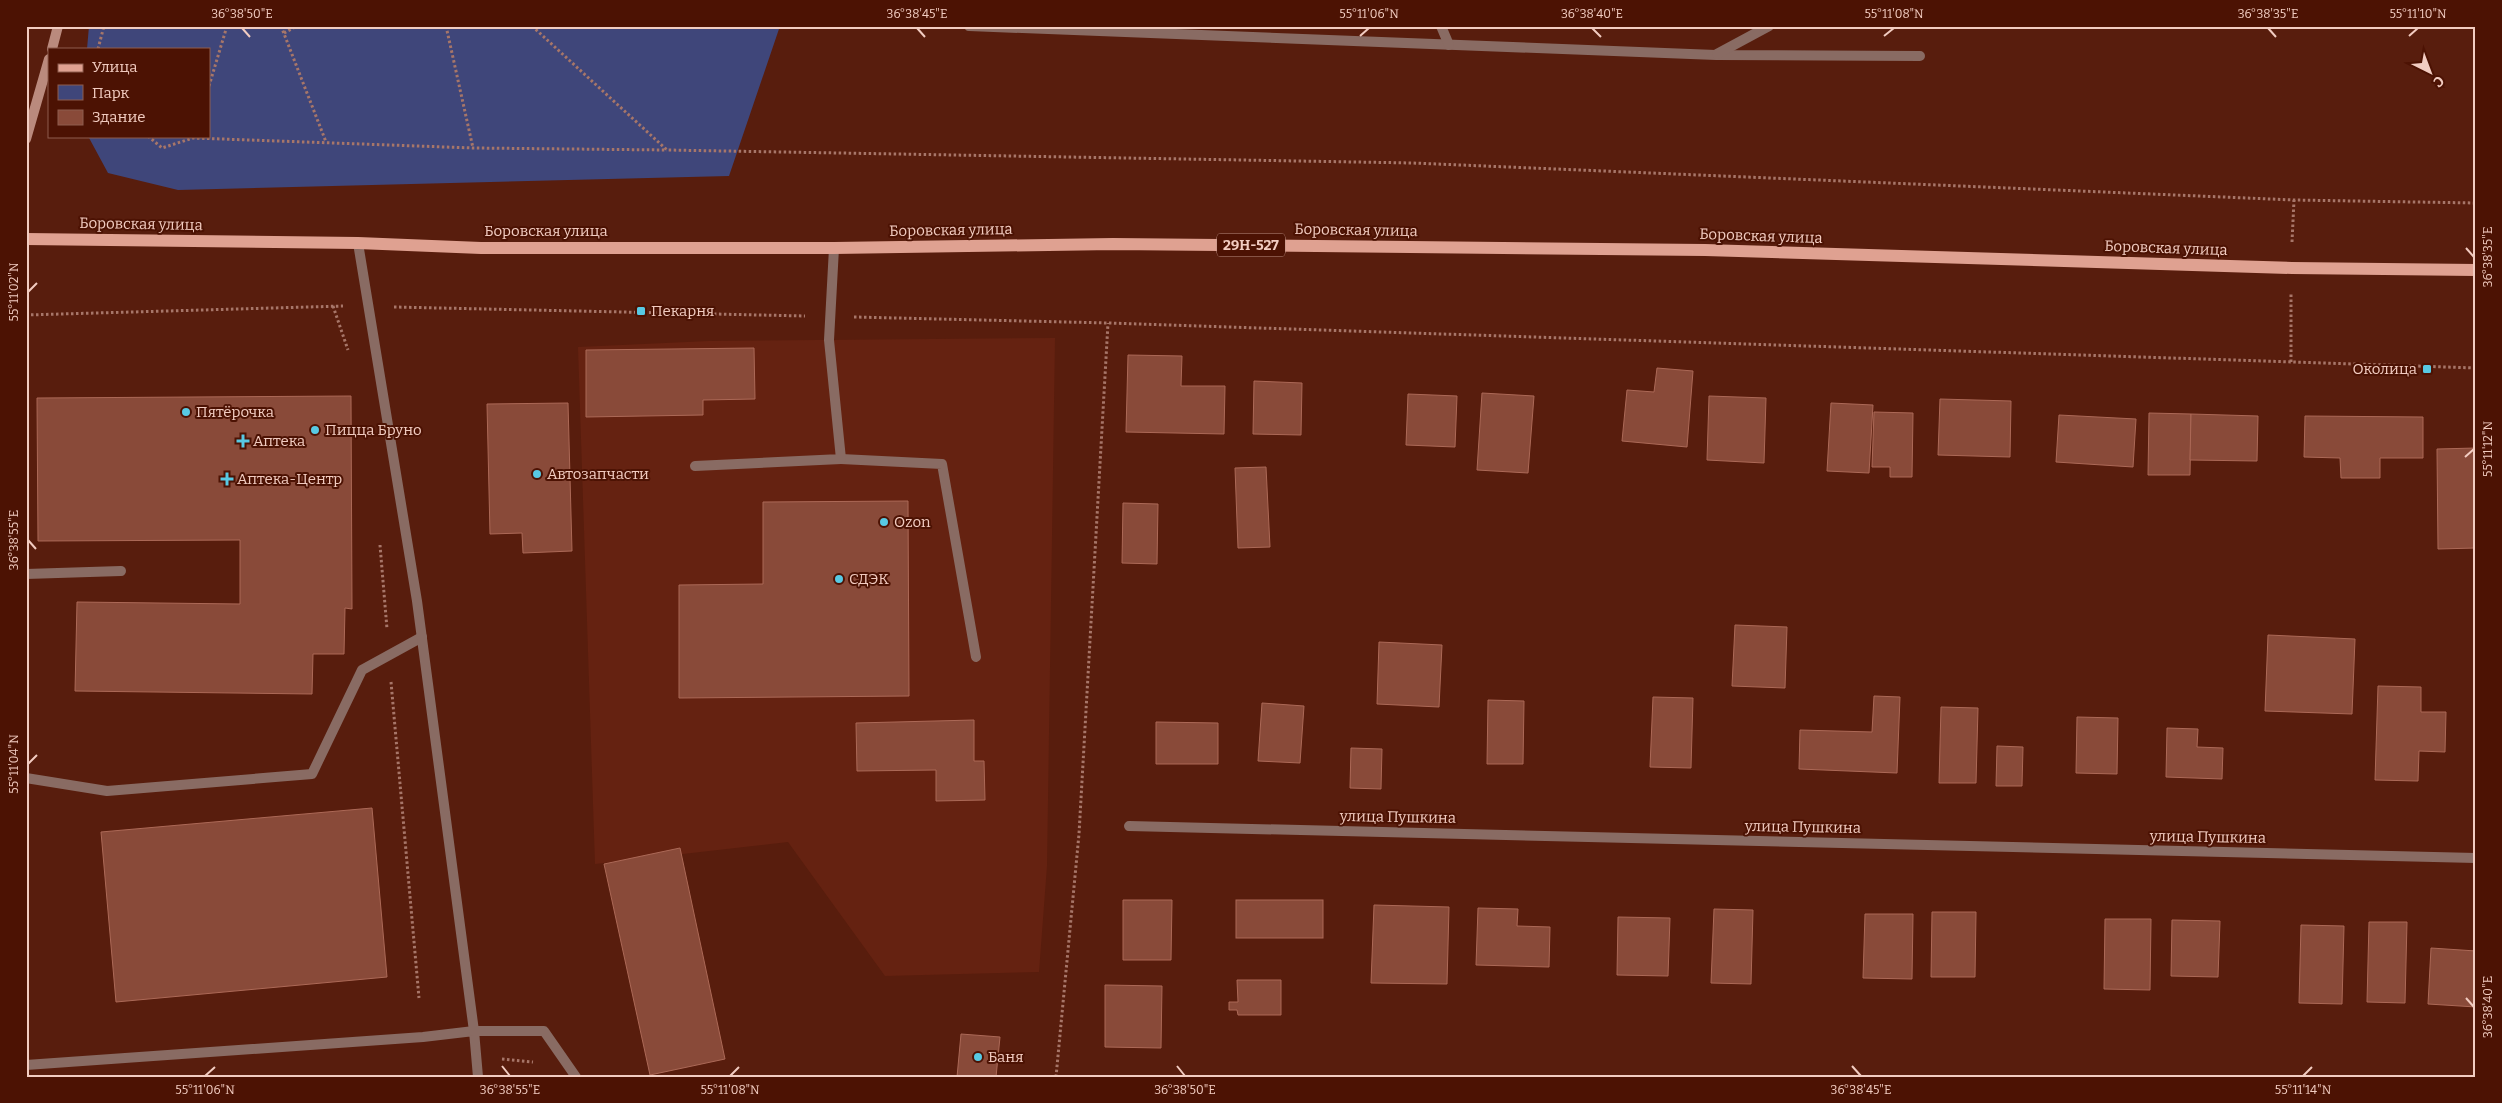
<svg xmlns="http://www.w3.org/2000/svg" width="2502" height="1103" font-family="Bitter,serif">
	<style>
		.built { fill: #652211 }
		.green { fill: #3f467a }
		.building { fill: #894a39; stroke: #ac6957 }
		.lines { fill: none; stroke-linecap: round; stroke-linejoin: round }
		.path { stroke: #a77669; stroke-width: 3; stroke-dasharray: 2.5 2.5; stroke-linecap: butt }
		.lane { stroke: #896b63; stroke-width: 10 }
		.street { stroke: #896b63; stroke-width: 10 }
		.secondary { stroke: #ba8a7d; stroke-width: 10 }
		.primary { stroke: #dfa191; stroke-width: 12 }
		.ticks { fill: none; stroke: #f2ccc1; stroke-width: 2 }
		.poi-dot { fill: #58c9e3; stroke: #4c1203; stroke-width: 2 }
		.labels { text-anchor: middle; stroke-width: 4; stroke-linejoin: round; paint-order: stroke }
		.shield { fill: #4c1203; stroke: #c09488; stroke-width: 1 }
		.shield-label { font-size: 14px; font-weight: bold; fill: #f2ccc1 }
		.street-label { font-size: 15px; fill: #f2ccc1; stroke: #4c1203 }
		.poi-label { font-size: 15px; fill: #f2ccc1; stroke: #4c1203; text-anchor: start }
		.neatline { fill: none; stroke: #f2ccc1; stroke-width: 2 }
		.ticks-label { font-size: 12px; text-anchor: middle; fill: #f2ccc1 }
	</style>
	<rect width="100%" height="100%" fill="#581d0d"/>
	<!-- built -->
	<path class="built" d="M1055,338l-8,528 -8,106 -154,4 -97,-134 -193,22 -17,-517 131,-6z"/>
	<!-- green -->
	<path class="green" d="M89,26h691l-51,150 -551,14 -70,-17 -20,-37h121v-87h-122z"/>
	<!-- building -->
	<g class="building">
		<path d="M754,348l1,51 -52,1v15l-117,2v-67z"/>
		<path d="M1128,355l54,1 -1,30h44l-1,48 -98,-2z"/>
		<path d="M1657,368l36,3 -6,76 -65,-6 5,-51 27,2z"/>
		<path d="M1254,381l48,2 -1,52 -48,-1z"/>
		<path d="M1482,393l52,3 -6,77 -51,-3z"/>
		<path d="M1408,394l49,2 -2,51 -49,-2z"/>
		<path d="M351,396l1,213 -7,-1 -1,46h-31l-1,40 -237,-3 2,-89 163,2v-64l-202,1 -1,-143z"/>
		<path d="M1709,396l57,2 -2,65 -57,-3z"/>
		<path d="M1940,399l71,2 -1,56 -72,-2z"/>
		<path d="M568,403l4,148 -49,2 -1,-20 -32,1 -3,-130z"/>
		<path d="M1831,403l42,2 -4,68 -42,-2z"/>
		<path d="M1874,412l39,1 -1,64h-22v-10h-18z"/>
		<path d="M2149,413l42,1 -1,61h-42z"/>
		<path d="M2191,414l67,2 -1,45 -67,-1z"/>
		<path d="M2059,415l77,4 -3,48 -77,-5z"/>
		<path d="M2305,416l118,1v41h-43v20h-39l-1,-20 -36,-1z"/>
		<path d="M2476,448v100l-38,1 -1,-100z"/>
		<path d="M1266,467l4,80 -32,1 -3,-80z"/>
		<path d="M908,501l1,195 -230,2v-113l84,-1v-82z"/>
		<path d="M1123,503l35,1 -1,60 -35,-1z"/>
		<path d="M1735,625l52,2 -2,61 -53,-2z"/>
		<path d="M2268,635l87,4 -3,75 -87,-3z"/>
		<path d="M1379,642l63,3 -3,62 -62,-3z"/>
		<path d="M2378,686l43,1v25h25l-1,40 -26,-1 -1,30 -43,-1z"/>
		<path d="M1874,696l26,1 -3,76 -98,-4 1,-39 72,2z"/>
		<path d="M1653,697l40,1 -2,70 -41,-1z"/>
		<path d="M1488,700l36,1 -1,63h-36z"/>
		<path d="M1262,703l42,3 -4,57 -42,-2z"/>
		<path d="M1941,707l37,1 -2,75h-37z"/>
		<path d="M2077,717l41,1 -1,56 -41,-1z"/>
		<path d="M974,720v41h10l1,39 -49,1v-31l-79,1 -1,-48z"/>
		<path d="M1156,722l62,1v41h-62z"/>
		<path d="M2167,728l31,1 -1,18 26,1 -1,31 -56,-2z"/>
		<path d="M1997,746l26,1 -1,39h-26z"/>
		<path d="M1351,748l31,1 -1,40 -31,-1z"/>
		<path d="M372,808l15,169 -271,25 -15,-170z"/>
		<path d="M680,848l45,211 -75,16 -46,-211z"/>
		<path d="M1123,900h49l-1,60h-48z"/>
		<rect x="1236" y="900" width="87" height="38"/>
		<path d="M1374,905l75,2 -2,77 -76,-1z"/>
		<path d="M1478,908l40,1 -1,17 33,1 -1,40 -73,-2z"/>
		<path d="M1714,909l39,1 -2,74 -40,-1z"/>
		<path d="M1932,912h44l-1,65h-44z"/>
		<path d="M1865,914h48l-1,65 -49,-1z"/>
		<path d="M1618,917l52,1 -2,58 -51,-1z"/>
		<path d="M2105,919h46l-1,71 -46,-1z"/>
		<path d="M2172,920l48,1 -2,56 -47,-1z"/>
		<path d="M2369,922h38l-2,81 -38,-1z"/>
		<path d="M2301,925l43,1 -2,78 -43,-1z"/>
		<path d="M2431,948l45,3v56l-48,-3z"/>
		<path d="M1237,980h44v35h-43l-1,-5h-8v-8h9z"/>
		<path d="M1105,985l57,1 -1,62 -56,-1z"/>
		<path d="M961,1034l39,3 -4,40h-39z"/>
	</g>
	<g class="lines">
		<!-- path -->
		<g class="path">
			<path d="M281,26l45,116"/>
			<path d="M446,26l27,122"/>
			<path d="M532,26l135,124 746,13 881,37 182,3"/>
			<path d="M284,33l13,-7"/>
			<path d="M98,49l6,-23"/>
			<path d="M209,86l18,-60"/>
			<path d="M148,136l14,12 31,-10 280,10 194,2"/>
			<path d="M2292,242l2,-42"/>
			<path d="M333,306l15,44"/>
			<path d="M394,307l411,9"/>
			<path d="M26,315l317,-9"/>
			<path d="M854,317l254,6 1368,45"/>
			<path d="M2291,362v-68"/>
			<path d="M380,545l7,84"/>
			<path d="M391,682l28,316"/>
			<path d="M502,1059l31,3"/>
			<path d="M1056,1077l23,-243 29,-511"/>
		</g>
		<!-- lane -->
		<g class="lane">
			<path d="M969,26l747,29 204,1"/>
			<path d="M1441,26l8,19"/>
			<path d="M1717,54l52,-28"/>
			<path d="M841,459l101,5 34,193"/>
			<path d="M695,466l146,-7 -12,-119 5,-92"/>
			<path d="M26,574l95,-3"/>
			<path d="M26,778l81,13 205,-17 50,-104 60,-33"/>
			<path d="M26,1065l397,-28 51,-6 4,46"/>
		</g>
		<!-- street -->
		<g class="street">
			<path d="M358,243l59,358 57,430h70l32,46"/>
			<path d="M1129,826l1347,32"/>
		</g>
		<!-- secondary -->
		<g class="secondary">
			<path d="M52,49l6,-23"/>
			<path d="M26,139l23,-80"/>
		</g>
		<!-- primary -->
		<path class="primary" d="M26,239l332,4 123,5h353l279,-4 592,6 587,18 184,2"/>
	</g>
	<!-- ticks -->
	<path class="ticks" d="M242,28l8,9M917,28l8,9M1592,28l9,9M2268,28l8,9M1360,36l9,-8M1884,36l10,-8M2409,36l9,-8M2466,248l8,9M28,292l9,-9M2465,457l9,-8M28,540l8,9M28,764l9,-9M2466,998l8,9M502,1066l8,10M1177,1066l8,10M1852,1066l9,10M205,1076l10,-9M730,1076l9,-9M2303,1076l9,-9"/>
	<!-- markers -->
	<g class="poi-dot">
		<rect x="636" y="306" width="10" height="10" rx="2.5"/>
		<rect x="2422" y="364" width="10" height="10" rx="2.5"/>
		<circle cx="186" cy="412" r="5"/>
		<circle cx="315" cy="430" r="5"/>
		<path d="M240.5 433.5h5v5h5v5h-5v5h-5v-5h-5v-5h5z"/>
		<circle cx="537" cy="474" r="5"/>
		<path d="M224.5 471.5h5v5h5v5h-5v5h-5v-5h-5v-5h5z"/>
		<circle cx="884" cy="522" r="5"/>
		<circle cx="839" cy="579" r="5"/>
		<circle cx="978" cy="1057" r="5"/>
	</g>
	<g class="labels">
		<!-- shield labels -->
		<rect class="shield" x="1217" y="233.5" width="68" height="23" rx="4"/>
		<g class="shield-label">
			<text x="1251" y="250">29Н-527</text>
		</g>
		<!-- street labels -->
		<g class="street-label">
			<text transform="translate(141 224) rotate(1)" y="5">Боровская улица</text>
			<text transform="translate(951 230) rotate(-1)" y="5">Боровская улица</text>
			<text transform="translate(1356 230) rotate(1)" y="5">Боровская улица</text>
			<text x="546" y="236">Боровская улица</text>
			<text transform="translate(1761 236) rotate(2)" y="5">Боровская улица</text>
			<text transform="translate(2166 248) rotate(2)" y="5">Боровская улица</text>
			<text transform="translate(1398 817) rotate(1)" y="5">улица Пушкина</text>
			<text transform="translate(1803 827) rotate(1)" y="5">улица Пушкина</text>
			<text transform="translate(2208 837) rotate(1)" y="5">улица Пушкина</text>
		</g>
		<!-- poi labels -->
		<g class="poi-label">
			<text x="651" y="316">Пекарня</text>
			<text x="2417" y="374" text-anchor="end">Околица</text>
			<text x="196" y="417">Пятёрочка</text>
			<text x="325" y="435">Пицца Бруно</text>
			<text x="253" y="446">Аптека</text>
			<text x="547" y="479">Автозапчасти</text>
			<text x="237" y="484">Аптека-Центр</text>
			<text x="894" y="527">Ozon</text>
			<text x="849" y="584">СДЭК</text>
			<text x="988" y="1062">Баня</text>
		</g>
	</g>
	<!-- border -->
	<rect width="2502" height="1103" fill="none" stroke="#4c1203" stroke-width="55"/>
	<!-- legend -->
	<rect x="48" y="48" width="162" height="90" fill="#4c1203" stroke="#8e5c4f"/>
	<rect x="58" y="64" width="25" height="8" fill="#dfa191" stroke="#8e5c4f"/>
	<text x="92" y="72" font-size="15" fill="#f2ccc1">Улица</text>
	<rect x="58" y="85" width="25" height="15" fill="#3f467a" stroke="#8e5c4f"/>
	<text x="92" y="98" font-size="15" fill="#f2ccc1">Парк</text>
	<rect x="58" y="110" width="25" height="15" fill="#894a39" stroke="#8e5c4f"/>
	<text x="92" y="122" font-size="15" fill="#f2ccc1">Здание</text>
	<!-- north arrow -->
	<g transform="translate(2430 72) rotate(138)" stroke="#4c1203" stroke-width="4" paint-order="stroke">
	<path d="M0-4L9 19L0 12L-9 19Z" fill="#f2ccc1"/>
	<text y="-8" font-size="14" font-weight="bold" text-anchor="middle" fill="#f2ccc1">С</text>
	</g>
	<rect x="28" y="28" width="2446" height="1048" class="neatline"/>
	<g class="ticks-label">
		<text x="242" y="18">36°38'50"E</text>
		<text x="917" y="18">36°38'45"E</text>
		<text x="1369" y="18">55°11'06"N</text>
		<text x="1592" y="18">36°38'40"E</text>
		<text x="1894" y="18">55°11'08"N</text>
		<text x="2268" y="18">36°38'35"E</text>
		<text x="2418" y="18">55°11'10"N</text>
		<text transform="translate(2488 257) rotate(-90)" y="4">36°38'35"E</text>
		<text transform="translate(14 292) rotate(-90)" y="4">55°11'02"N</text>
		<text transform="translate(2488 449) rotate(-90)" y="4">55°11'12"N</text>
		<text transform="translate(14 540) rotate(-90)" y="4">36°38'55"E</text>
		<text transform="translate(14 764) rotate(-90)" y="4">55°11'04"N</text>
		<text transform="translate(2488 1007) rotate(-90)" y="4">36°38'40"E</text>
		<text x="205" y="1094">55°11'06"N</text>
		<text x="510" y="1094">36°38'55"E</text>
		<text x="730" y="1094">55°11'08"N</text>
		<text x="1185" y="1094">36°38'50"E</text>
		<text x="1861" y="1094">36°38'45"E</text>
		<text x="2303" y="1094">55°11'14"N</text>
	</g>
</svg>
